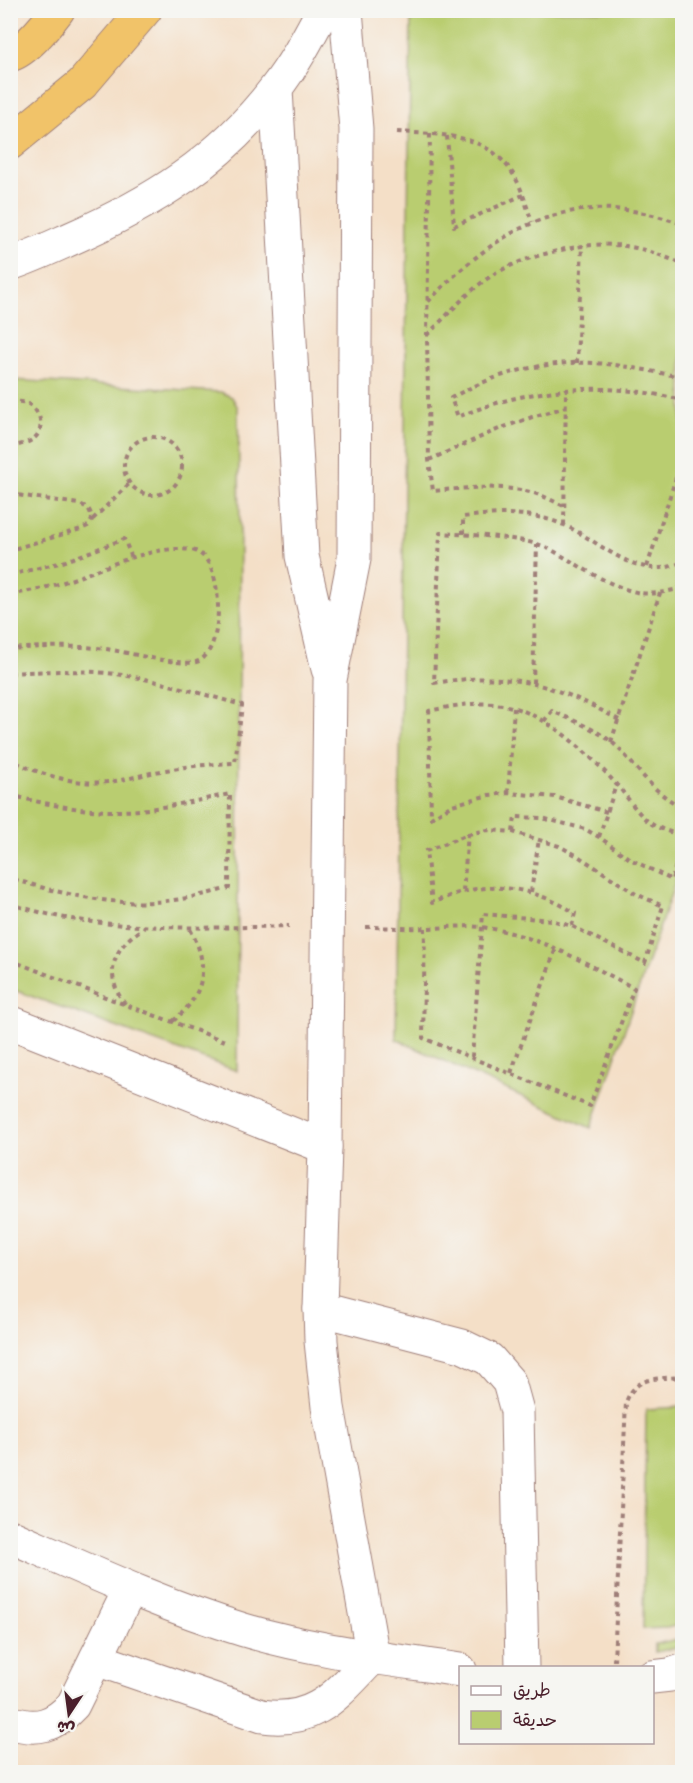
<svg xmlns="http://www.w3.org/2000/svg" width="693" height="1783" font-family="'Patrick Hand','Playpen Sans Arabic',sans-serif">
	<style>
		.green { fill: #b9cd70; stroke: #82764e; stroke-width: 1.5 }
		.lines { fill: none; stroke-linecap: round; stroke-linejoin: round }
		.minor-casing { stroke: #9f7f79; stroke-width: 35 }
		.highway-casing { stroke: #9f7f79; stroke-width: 35 }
		.path { stroke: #9f7f79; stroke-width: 4; stroke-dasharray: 4.5 4.5; stroke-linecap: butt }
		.minor { stroke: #fff; stroke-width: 33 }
		.highway { stroke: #f1c369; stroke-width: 33 }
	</style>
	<rect width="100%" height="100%" fill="#f6f6f2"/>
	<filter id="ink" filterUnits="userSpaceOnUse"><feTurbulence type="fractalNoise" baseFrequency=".0167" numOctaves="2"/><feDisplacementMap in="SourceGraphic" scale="12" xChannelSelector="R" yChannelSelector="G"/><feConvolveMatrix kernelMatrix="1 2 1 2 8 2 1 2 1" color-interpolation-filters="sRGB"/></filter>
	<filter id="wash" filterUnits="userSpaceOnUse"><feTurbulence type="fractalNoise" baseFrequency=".008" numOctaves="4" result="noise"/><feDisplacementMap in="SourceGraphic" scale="24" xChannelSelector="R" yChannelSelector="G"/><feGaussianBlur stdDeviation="1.35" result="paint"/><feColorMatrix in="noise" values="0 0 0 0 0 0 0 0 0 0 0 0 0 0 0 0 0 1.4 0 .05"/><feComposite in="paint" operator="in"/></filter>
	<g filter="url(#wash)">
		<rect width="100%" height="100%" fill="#f4dfc7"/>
		<!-- green -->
		<g class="green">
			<path d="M411,11h271v851l-91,266 -195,-89z"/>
			<path d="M11,380l210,12 11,5 6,11 2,122 -3,541 -226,-82z"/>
			<path d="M682,1407v217l-15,4 -24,1 3,-220z"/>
			<path d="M682,1638v9l-27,5v-8z"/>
		</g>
	</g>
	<g filter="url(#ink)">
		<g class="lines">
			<defs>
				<g id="minor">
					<path d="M276,89l26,467 26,113"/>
					<path d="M10,264c21,-7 40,-16 60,-25 82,-36 150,-78 205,-150 19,-24 33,-51 48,-79"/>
					<path d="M10,1022l315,125"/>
					<path d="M320,1309l142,37 27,13 20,23 8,29 5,257"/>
					<path d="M10,1536c77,34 154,70 234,94 71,21 144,29 216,40"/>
					<path d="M96,1659l166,57c56,8 76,-24 111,-59l-45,-250 -7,-66 -1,-32 5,-162 5,-467 24,-121 2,-430 -10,-119"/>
					<path d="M652,1677l18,-2 12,-4"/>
					<path d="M10,1722c27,9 44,4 63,-17l57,-116"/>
				</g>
				<g id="highway">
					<path d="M10,55c16,-4 38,-32 48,-45"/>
					<path d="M10,143l72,-59 63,-74"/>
				</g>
			</defs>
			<!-- minor casing -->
			<use href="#minor" class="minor-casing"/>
			<!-- highway casing -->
			<use href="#highway" class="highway-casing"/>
			<!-- path -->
			<g class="path">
				<path d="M397,132c46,3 93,0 119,47 7,13 11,29 16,43"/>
				<path d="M430,134l-3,201 2,125 4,31c35,-3 71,-7 104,3 9,3 18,8 27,12"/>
				<path d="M447,136l7,90 69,-31"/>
				<path d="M428,302c73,-78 148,-117 254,-78"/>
				<path d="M427,335c22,-21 43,-47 69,-62 20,-11 39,-17 61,-22 49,-12 80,-7 125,13"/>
				<path d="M577,363l5,-118"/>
				<path d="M682,377c-22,-4 -45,-9 -67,-12 -56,-8 -115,5 -164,33l7,19c73,-31 148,-36 224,-17"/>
				<path d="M10,401c7,1 15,0 20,4 4,2 7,7 9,11 7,21 -11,29 -29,30"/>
				<circle cx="153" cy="466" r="29"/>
				<path d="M429,460l70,-31 33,-12 34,-10"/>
				<path d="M10,494l69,10c9,3 12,6 13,16l-4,6 -7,3 -71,21"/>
				<path d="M93,519l36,-35"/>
				<path d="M564,525l2,-136"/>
				<path d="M463,534v-17c35,-4 68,-6 101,8 37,16 74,59 118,37"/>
				<path d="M647,567l35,-108"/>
				<path d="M10,575l53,-13 61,-23 8,19"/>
				<path d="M10,595c18,-4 37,-7 54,-13 35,-11 94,-41 131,-31 31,10 30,104 1,111 -18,4 -69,-10 -90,-13 -32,-4 -64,-2 -96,0"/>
				<path d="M10,673c33,-2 65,-3 97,0 46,5 91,20 135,32l-7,58c-23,1 -46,3 -69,7 -19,3 -38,10 -58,12 -33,3 -69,-7 -98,-23"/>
				<path d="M533,683l4,-139"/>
				<path d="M619,720c-65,-37 -110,-49 -185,-37l6,-150c32,2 66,3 97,11 13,4 25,12 37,19 20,12 43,26 67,30 14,2 28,-2 41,-5"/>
				<path d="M544,721l8,-10c20,9 45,18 62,33 24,23 37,48 68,63"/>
				<path d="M611,742l49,-149"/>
				<path d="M508,793l6,-85"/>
				<path d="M10,795c42,11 86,19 129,15 30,-3 61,-10 91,-16l-1,94c-25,7 -51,13 -77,14 -46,3 -98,-10 -142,-24"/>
				<path d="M607,812l-52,-15 -47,-4 -19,2 -37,10 -21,13 -2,-107c23,-5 49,-10 73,-6 41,6 87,48 114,79 11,12 20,28 33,38 9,7 22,10 33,14"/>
				<path d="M513,832l2,-15 27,1 43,11 14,8 31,22 42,21 10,-39"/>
				<path d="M599,837l17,-52"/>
				<path d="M463,891l5,-57"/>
				<path d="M531,892l8,-53"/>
				<path d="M10,904c22,6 45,13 68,16 70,10 140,8 211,6"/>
				<path d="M366,927c20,0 40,2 60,1 18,0 36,-3 55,-1 56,7 104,36 153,61l-44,118 -167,-68 2,-110"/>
				<path d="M10,960l116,45 99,36"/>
				<path d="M125,1004c-23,-30 -11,-59 19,-76"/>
				<path d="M173,1021c33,-27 37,-56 17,-92"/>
				<path d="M472,1057l11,-143 68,6 21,6 73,37 18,-57 -27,-12 -58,-38 -19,-10 -46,-14 -25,-2 -20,4 -42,17 6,52c10,-4 21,-9 31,-11 39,-11 79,0 112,21l-3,13"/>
				<path d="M511,1073l45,-125"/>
				<path d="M614,1661l12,-259c10,-27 32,-23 56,-25"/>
			</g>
			<!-- minor -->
			<use href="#minor" class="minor"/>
			<!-- highway -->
			<use href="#highway" class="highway"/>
		</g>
	</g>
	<!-- margin -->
	<rect width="693" height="1783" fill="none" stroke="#f6f6f2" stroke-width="36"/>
	<!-- legend -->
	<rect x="459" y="1666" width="195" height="78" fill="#f6f6f2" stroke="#b1a0a2" stroke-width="1.5"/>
	<rect x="471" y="1686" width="30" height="9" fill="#ffffff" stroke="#b1a0a2" stroke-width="1.5"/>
	<text x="513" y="1696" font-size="18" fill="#4a1f2b">طريق</text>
	<rect x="471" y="1711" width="30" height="18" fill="#b9cd70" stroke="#b1a0a2" stroke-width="1.5"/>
	<text x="513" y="1726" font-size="18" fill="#4a1f2b">حديقة</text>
	<!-- north arrow -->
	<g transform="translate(69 1714) rotate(193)" stroke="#f6f6f2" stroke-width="4.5" paint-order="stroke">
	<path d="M0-4.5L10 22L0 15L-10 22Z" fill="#4a1f2b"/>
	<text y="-9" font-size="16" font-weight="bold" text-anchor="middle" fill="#4a1f2b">ش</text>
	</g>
</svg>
